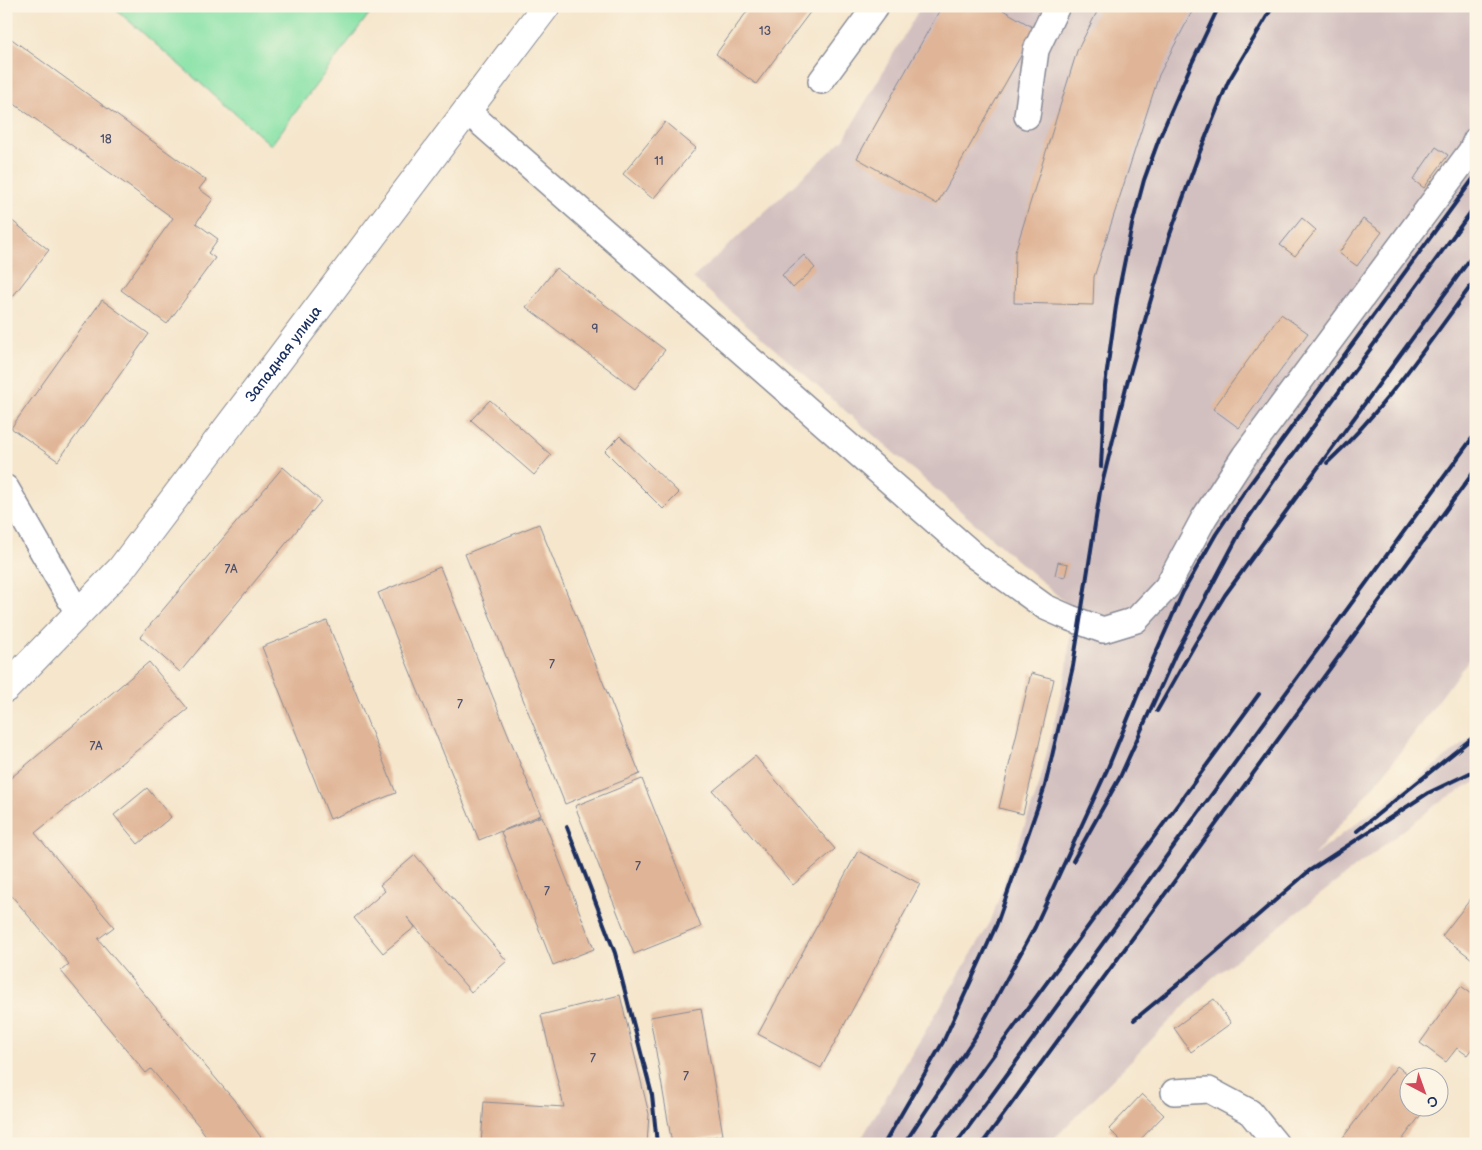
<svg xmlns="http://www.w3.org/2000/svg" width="1482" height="1150" font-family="'Balsamiq Sans',sans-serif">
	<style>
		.industrial { fill: #d2bfbf }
		.green { fill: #87e2a7; stroke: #518882 }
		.building { fill: #e0b597 }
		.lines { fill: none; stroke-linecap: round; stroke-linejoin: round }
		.minor-casing { stroke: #888a95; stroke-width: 28 }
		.major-casing { stroke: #888a95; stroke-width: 30 }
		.minor { stroke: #fff; stroke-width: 25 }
		.major { stroke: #fff; stroke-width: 28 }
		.rail { stroke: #1b2f5e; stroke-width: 4 }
		.labels { text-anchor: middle; stroke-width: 5; stroke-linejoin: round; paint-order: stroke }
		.number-label { font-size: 12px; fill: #4c506c }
		.street-label { font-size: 15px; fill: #1b2f5e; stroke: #fcf5e5 }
	</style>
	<rect width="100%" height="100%" fill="#fcf5e5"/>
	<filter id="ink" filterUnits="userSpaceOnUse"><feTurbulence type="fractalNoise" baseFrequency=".02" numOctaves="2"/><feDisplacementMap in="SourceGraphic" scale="10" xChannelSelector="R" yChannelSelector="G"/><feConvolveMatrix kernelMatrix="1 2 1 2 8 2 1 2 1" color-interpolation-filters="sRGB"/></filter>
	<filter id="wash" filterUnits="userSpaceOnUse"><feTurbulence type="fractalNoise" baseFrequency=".0096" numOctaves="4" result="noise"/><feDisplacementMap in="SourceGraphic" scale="20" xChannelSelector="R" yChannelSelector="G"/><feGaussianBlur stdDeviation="1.12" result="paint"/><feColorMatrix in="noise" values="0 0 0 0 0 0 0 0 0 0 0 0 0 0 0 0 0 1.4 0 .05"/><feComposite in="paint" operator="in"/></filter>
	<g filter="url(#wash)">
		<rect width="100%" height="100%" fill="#f5e6cc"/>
		<!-- industrial -->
		<path class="industrial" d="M921,6h555v644l-90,121 -73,85 163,-121v47l-35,19 -230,178 -162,165h-191l132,-221 49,-137 28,-118 6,-59 -380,-331 151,-139z"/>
		<!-- green -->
		<path class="green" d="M112,6h263l-104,139z"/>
		<g id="blocks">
			<!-- building -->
			<g class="building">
				<path d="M751,6h61l2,1 -58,77 -40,-30z"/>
				<path d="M942,6h54l40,23 -99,175 -80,-46z"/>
				<path d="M1100,6h95l-36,69 -65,202 -1,28 -79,-2 1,-51 62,-201z"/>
				<path d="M6,35l200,145 -7,9 14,10 -17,24 22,16 -10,14 7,5 -48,66 -46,-34 52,-72 -167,-120z"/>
				<path d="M665,122l31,26 -43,51 -30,-25z"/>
				<path d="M1436,147l12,8 -24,33 -11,-8z"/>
				<path d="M6,216l43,34 -43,55z"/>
				<path d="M1302,218l14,12 -21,26 -15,-11z"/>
				<path d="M1363,219l19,13 -25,34 -18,-13z"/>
				<path d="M804,255l11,13 -22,20 -11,-13z"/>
				<path d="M556,268l109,82 -30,39 -109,-82z"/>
				<path d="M102,300l47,34 -91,127 -47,-33z"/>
				<path d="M1281,314l27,19 -69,95 -26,-19z"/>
				<path d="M490,400l61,55 -17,20 -63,-55z"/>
				<path d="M620,436l59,57 -16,16 -58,-58z"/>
				<path d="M283,467l38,34 -141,171 -40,-35z"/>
				<path d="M539,524l101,250 -75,30 -100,-250z"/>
				<path d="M1058,562l10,2 -3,13 -10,-2z"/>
				<path d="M440,567l101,248 -62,25 -101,-247z"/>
				<path d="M327,621l69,172 -66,26 -68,-172z"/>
				<path d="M149,662l39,47 -153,124 79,94 -16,12 136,161 32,44h-54l-13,-18 -48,-57 -5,4 -85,-102 8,-7 -63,-75v-107z"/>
				<path d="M1031,673l23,6 -31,135 -24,-6z"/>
				<path d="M755,756l80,93 -42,36 -80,-94z"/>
				<path d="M642,779l59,148 -67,27 -59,-148z"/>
				<path d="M147,788l24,29 -33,27 -24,-29z"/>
				<path d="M542,816l52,133 -41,16 -52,-133z"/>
				<path d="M858,851l62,33 -99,184 -63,-34z"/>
				<path d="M415,855l92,106 -36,31 -64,-75 8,10 -32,26 -29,-35 31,-27 -5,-6z"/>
				<path d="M1476,892v70l-34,-26z"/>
				<path d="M1461,986l15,11v46l-9,12 -10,-7 -11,14 -26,-19z"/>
				<path d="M620,995l29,119 -2,30h-166l3,-42 80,5 -23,-92z"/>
				<path d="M1214,999l17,24 -40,29 -17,-24z"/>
				<path d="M701,1008l22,127 -51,9 -22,-127z"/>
				<path d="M1397,1066l16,12h-3v30h16l-27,36h-61z"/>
				<path d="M1142,1094l22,21 -28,29h-12l-15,-15z"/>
			</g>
		</g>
	</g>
	<g filter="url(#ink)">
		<use href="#blocks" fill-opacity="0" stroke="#888a95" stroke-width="1"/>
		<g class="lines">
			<defs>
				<g id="minor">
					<path d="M821,81l55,-75"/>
					<path d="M467,111l509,446 69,50 25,11 33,12 33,-10 31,-33 37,-69 41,-63 226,-304 5,-11"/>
					<path d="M1027,116l9,-66 21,-44"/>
					<path d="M6,488l72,125"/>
					<path d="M1174,1092l35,-2 41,22 26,32"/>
				</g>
				<g id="major">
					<path id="s1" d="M6,688l115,-119 425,-563"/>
				</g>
			</defs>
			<!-- minor casing -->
			<use href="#minor" class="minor-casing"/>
			<!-- major casing -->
			<use href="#major" class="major-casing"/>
			<!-- minor -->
			<use href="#minor" class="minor"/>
			<!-- major -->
			<use href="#major" class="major"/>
			<!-- rail -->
			<g class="rail">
				<path d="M1327,463c58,-54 102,-121 149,-184"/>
				<path d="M1101,467l4,-82 12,-86 15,-74 12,-45 15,-41 32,-74 28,-59"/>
				<path d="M1157,711l38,-67 30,-49 251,-344"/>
				<path d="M567,827l48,126 37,142 5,49"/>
				<path d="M1357,831l119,-96"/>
				<path d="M1073,861l47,-84 56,-124 69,-130 35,-51 196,-267"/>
				<path d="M1134,1020l62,-51 113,-98 119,-78 48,-23"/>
				<path d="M884,1144l59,-102 53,-116 49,-140 28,-120 27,-174 26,-105 21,-74 22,-76 30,-83 29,-72 45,-76"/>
				<path d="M904,1144l71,-107 60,-110 72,-157 38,-93 38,-85 33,-58 29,-43 231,-316"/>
				<path d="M928,1144l331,-450"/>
				<path d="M956,1144l520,-711"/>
				<path d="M982,1144l494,-675"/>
			</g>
		</g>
	</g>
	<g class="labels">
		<!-- number labels -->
		<g class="number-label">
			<text x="765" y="35">13</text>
			<text x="106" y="143">18</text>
			<text x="659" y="165">11</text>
			<text x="595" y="333">9</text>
			<text x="231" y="573">7А</text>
			<text x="552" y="668">7</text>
			<text x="460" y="708">7</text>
			<text x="96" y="750">7А</text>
			<text x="638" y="870">7</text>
			<text x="547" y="895">7</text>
			<text x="593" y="1062">7</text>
			<text x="686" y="1080">7</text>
		</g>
		<!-- street labels -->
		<g class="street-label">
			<text dy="5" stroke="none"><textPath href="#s1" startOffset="435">Западная улица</textPath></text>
		</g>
	</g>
	<!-- margin -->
	<rect width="1482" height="1150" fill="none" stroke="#fcf5e5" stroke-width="25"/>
	<!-- north arrow -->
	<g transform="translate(1424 1092) rotate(139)"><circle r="24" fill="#fcf5e5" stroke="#a2a6af"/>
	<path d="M0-4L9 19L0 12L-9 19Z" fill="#d1495b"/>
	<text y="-8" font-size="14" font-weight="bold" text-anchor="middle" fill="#1b2f5e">С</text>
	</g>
</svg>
